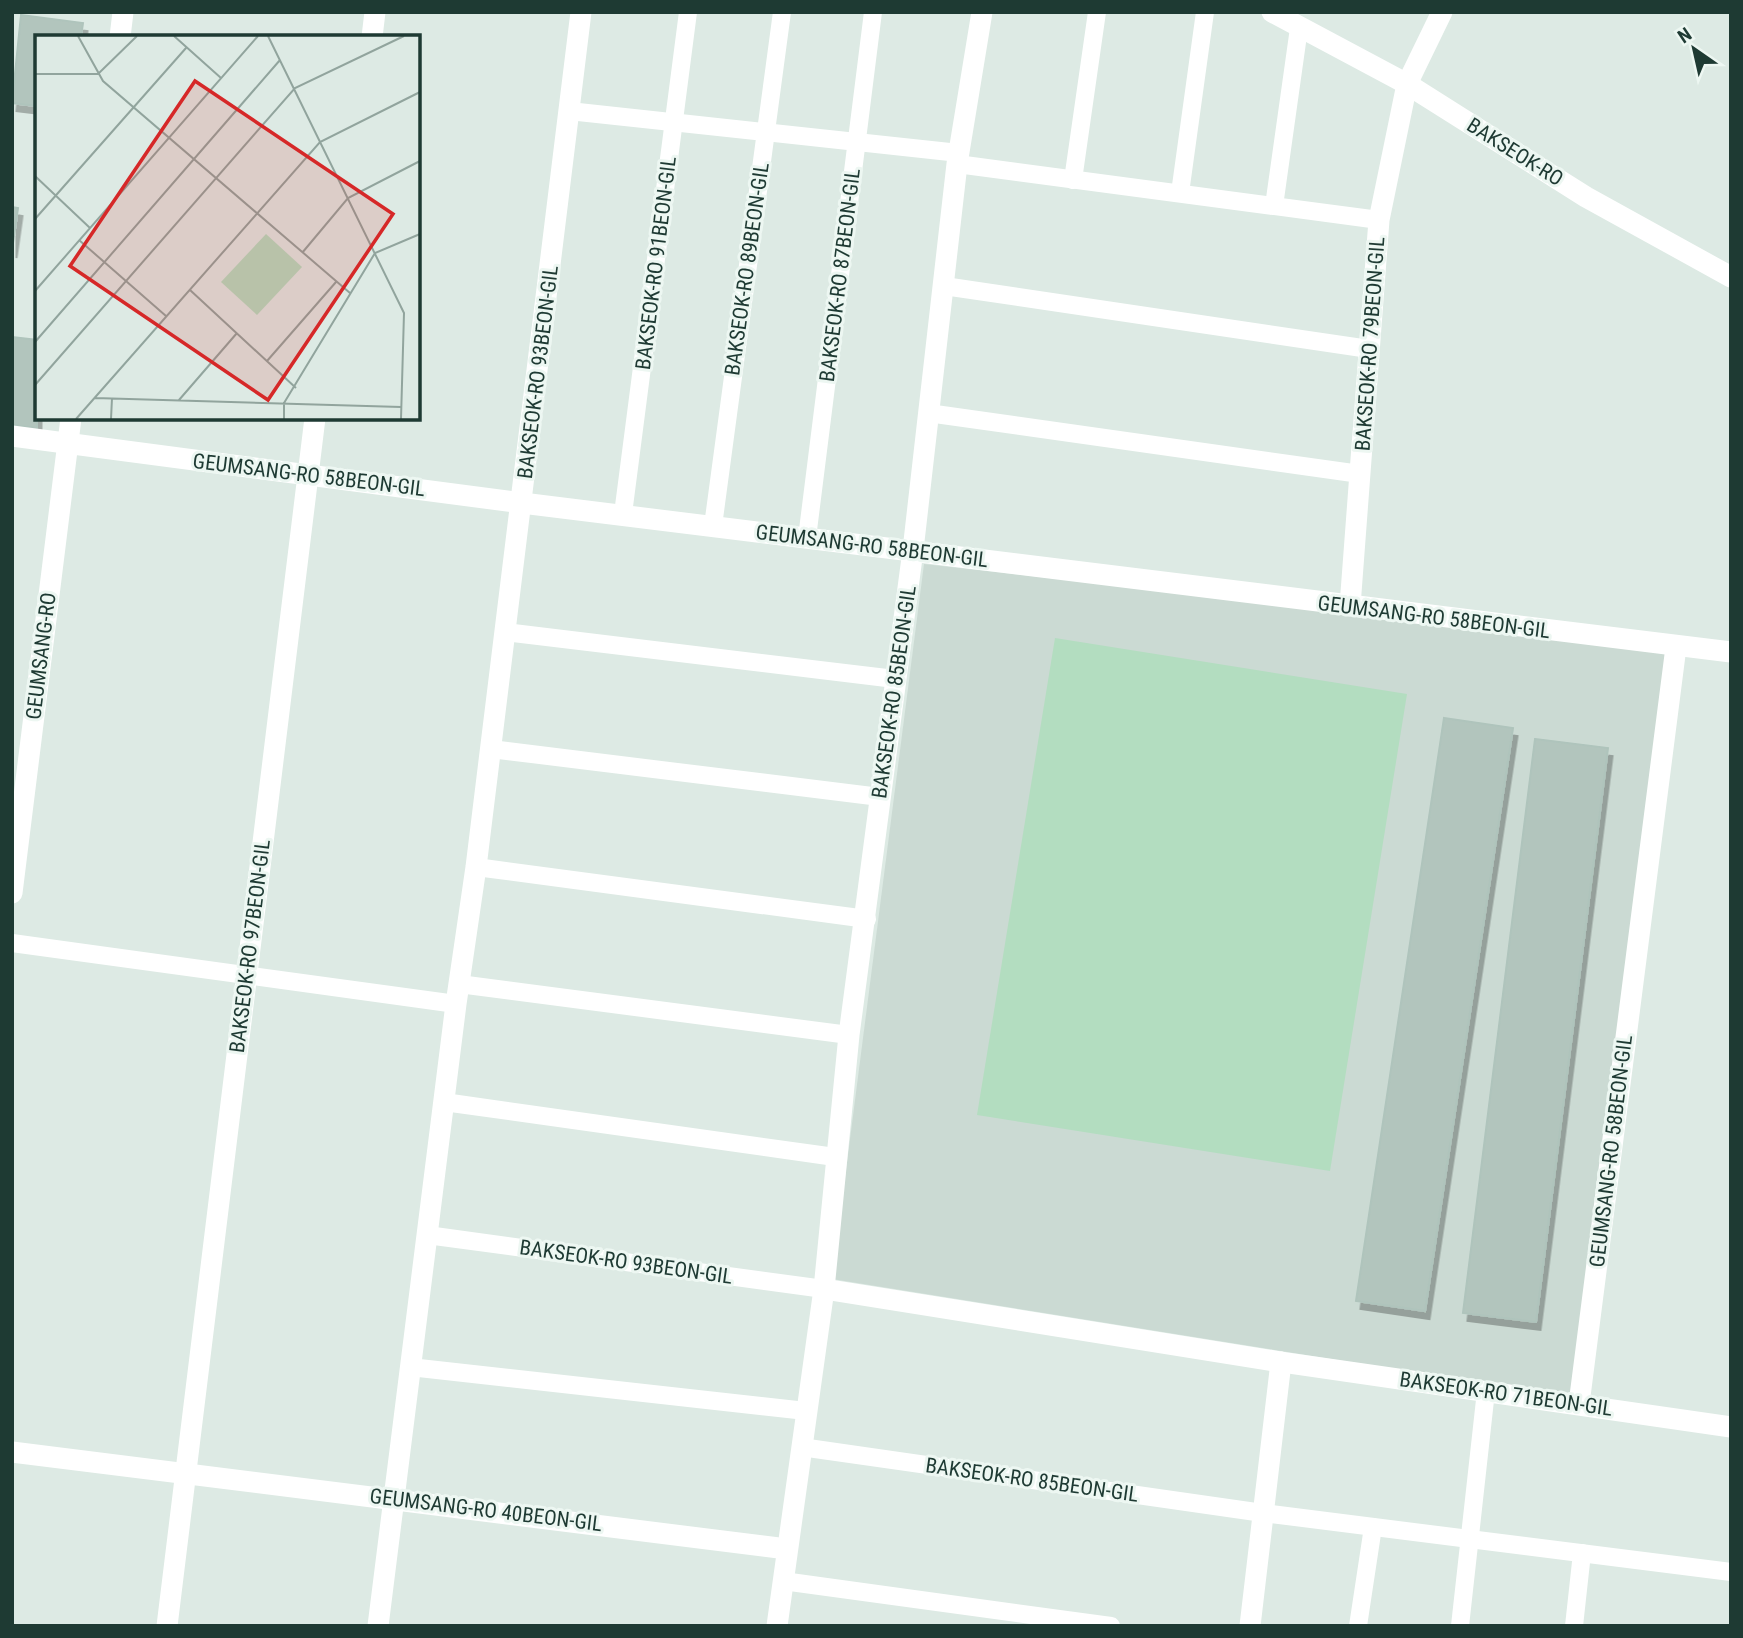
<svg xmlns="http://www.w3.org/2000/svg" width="1743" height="1638" font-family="'Roboto Condensed',sans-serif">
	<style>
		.built { fill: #cbdad3 }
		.green { fill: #b3ddc0 }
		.building { fill: #b2c5bd; stroke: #afc4bc; stroke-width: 2; filter: url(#shadow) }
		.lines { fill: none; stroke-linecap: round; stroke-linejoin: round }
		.lane { stroke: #fff; stroke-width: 18 }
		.street { stroke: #fff; stroke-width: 21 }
		.secondary { stroke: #fff; stroke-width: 21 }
		.labels { text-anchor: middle; stroke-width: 6; stroke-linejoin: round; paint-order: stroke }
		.street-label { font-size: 21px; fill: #1e3a33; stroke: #edf7f2 }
		.inset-road { fill: none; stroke: #91a49d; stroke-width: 2 }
		.view { fill: #d62828; fill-opacity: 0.15; stroke: #d62828; stroke-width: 3.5 }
		.inset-edge { fill: none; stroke: #1e3a33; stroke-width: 3.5 }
	</style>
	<defs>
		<filter id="shadow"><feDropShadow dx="4.5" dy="8" stdDeviation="0" flood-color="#0004"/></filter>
	</defs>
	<rect width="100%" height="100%" fill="#ddeae4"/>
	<!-- built -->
	<path class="built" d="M924,564l752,83 -102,751 -742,-119z"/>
	<!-- green -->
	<path class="green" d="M1055,638l352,56 -77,477 -353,-56z"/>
	<!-- building -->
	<g class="building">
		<path d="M21,15l62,8 -2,14h-44v69l-25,-3z"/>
		<path d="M12,207l6,1 -6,42z"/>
		<path d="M12,337l25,3v88l-25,-3z"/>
		<path d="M1444,718l69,10 -88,583 -69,-10z"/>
		<path d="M1535,739l73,9 -72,574 -73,-9z"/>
	</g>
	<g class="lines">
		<!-- lane -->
		<g class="lane">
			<path d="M569,111l390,42"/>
			<path d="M957,164l422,56"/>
			<path d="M1073,180l24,-168"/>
			<path d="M1180,193l25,-181"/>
			<path d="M1274,206l25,-178"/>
			<path d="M944,286l425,63"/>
			<path d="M928,413l432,61"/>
			<path d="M623,514l65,-502"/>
			<path d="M713,526l69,-514"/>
			<path d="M807,538l66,-526"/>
			<path d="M505,632l390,47"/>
			<path d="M491,749l389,48"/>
			<path d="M476,867l391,52"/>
			<path d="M12,943l444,61"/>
			<path d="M459,984l390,51"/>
			<path d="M444,1102l391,55"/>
			<path d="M427,1235l397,54"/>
			<path d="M410,1367l396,44"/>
			<path d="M801,1447l462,66 468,59"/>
			<path d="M783,1581l328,45"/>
			<path d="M1358,1626l15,-99"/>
			<path d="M1460,1626l26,-235"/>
			<path d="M1574,1626l8,-73"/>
		</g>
		<!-- street -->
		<g class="street">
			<path d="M1272,12l135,72 179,113 145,80"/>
			<path d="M372,37l3,-25"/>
			<path d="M12,436l510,67 1209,149"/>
			<path d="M1350,606l29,-386 28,-136 35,-72"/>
			<path d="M824,1289l457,73 450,65"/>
			<path d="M1579,1404l97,-757"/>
			<path d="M12,1452l775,97"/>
			<path d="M167,1626l148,-1208"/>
			<path d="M378,1626l78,-622 20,-137 105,-855"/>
			<path d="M777,1626l47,-337 25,-254 64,-485 44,-386 25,-152"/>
			<path d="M1250,1626l31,-264"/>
		</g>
		<!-- secondary -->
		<g class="secondary">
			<path d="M120,37l3,-25"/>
			<path d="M12,893l59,-475"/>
		</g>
	</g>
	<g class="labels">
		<!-- street labels -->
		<g class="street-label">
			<text transform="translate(1515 152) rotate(32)" y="7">BAKSEOK-RO</text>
			<text transform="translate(656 263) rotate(-83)" y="7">BAKSEOK-RO 91BEON-GIL</text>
			<text transform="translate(747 269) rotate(-82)" y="7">BAKSEOK-RO 89BEON-GIL</text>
			<text transform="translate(840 275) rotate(-83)" y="7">BAKSEOK-RO 87BEON-GIL</text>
			<text transform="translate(1370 344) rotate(-86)" y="7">BAKSEOK-RO 79BEON-GIL</text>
			<text transform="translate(538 372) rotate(-83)" y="7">BAKSEOK-RO 93BEON-GIL</text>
			<text transform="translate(309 475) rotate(7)" y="7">GEUMSANG-RO 58BEON-GIL</text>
			<text transform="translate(872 546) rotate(7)" y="7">GEUMSANG-RO 58BEON-GIL</text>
			<text transform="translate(1434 617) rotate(7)" y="7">GEUMSANG-RO 58BEON-GIL</text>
			<text transform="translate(41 656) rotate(-83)" y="7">GEUMSANG-RO</text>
			<text transform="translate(894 692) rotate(-82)" y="7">BAKSEOK-RO 85BEON-GIL</text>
			<text transform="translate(250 946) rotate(-83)" y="7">BAKSEOK-RO 97BEON-GIL</text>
			<text transform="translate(1611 1151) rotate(-83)" y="7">GEUMSANG-RO 58BEON-GIL</text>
			<text transform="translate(626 1262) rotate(8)" y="7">BAKSEOK-RO 93BEON-GIL</text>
			<text transform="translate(1506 1394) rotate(8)" y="7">BAKSEOK-RO 71BEON-GIL</text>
			<text transform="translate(1032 1480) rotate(8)" y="7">BAKSEOK-RO 85BEON-GIL</text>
			<text transform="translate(486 1510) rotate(7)" y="7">GEUMSANG-RO 40BEON-GIL</text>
		</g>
	</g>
	<!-- overview -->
	<g transform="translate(35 35)">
		<rect width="385" height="385" fill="#ddeae4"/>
		<path d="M231,199l36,33 -45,48 -36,-33z" fill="#b3ddc0"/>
		<path class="inset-road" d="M43,1l25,45 247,212M139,1l47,42M233,1l136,277 -3,106M0,39h63l39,-38M0,141l55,52M0,184l151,-171M44,205l87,76M267,218l46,-55 72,-37M155,255l106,98M0,256l223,-255M0,307l245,-282M232,326l69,-79M0,350l260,-297 109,-52M60,363l306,9M144,365l58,-67M41,384l244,-277 100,-50M76,384l1,-21M249,384v-16l91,-150 45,-19"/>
		<path class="view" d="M160,46l198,133 -125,186 -198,-134z"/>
		<rect width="385" height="385" class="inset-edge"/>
	</g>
	<!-- border -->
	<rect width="1743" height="1638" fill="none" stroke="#1e3a33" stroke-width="28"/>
	<!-- north arrow -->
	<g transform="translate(1694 49) rotate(326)" stroke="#edf7f2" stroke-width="5" paint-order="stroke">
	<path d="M0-5L12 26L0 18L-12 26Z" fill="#1e3a33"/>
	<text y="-10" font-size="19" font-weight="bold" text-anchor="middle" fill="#1e3a33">N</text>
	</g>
</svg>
